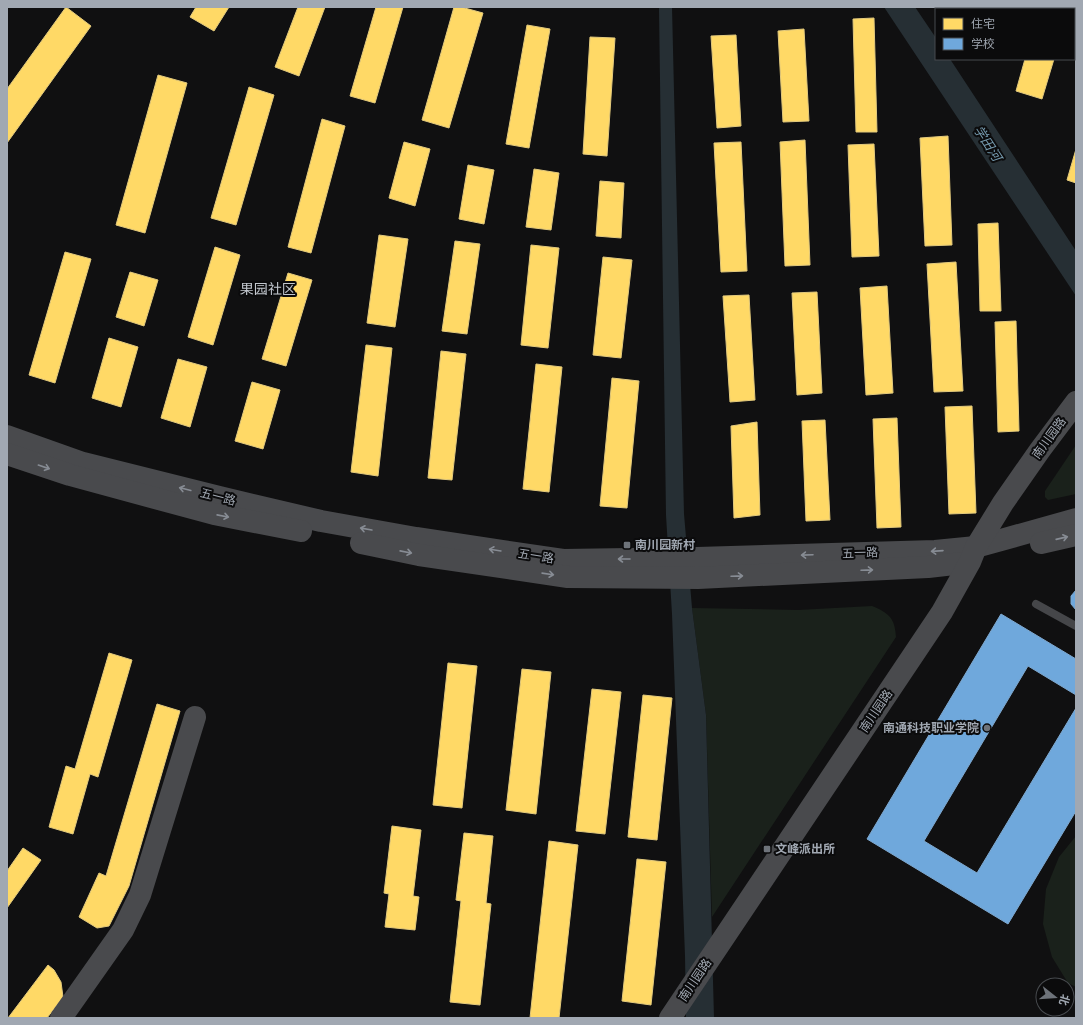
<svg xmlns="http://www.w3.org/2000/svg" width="1083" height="1025" font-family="'PT Sans','Noto Sans SC',sans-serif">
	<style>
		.green { fill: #1a211b }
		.water { fill: #262f34 }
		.homes { fill: #ffd966; stroke: #e3ca7d }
		.schools { fill: #6fa8dc; stroke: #7ea8cf }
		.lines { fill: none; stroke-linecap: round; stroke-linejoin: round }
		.lane { stroke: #454649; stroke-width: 8 }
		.secondary { stroke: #494a4d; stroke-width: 22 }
		.oneway { stroke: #878c94 }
		.poi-dot { fill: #6e737a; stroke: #0b0b0c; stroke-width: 1.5 }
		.labels { text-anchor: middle; stroke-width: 4; stroke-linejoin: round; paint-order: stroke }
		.street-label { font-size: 12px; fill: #a1a8b2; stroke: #0b0b0c }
		.poi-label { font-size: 12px; font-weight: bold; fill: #a1a8b2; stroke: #0b0b0c; text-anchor: start }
		.water-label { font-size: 13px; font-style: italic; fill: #769baf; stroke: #0b0b0c }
		.quarter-label { font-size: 14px; fill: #c2c7ce; stroke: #0b0b0c }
	</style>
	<rect width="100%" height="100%" fill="#101011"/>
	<!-- green -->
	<g class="green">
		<path d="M1076,445v49l-28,6 -3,-3v-6z"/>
		<path d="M872,606c17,7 23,12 24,31l-184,280 -6,-202 -14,-107 106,2z"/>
		<path d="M1076,836v151l-8,-4 -16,-26 -9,-33 3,-35 13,-32z"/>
	</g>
	<!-- water -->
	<g class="water">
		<path d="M659,7h13l12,507 8,94 14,107 8,303h-28l-1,-62 -13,-342 -6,-99z"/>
		<path d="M884,7h31l21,31v21h14l126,192v45z"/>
	</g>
	<!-- homes -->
	<g class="homes">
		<path d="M66,7l25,19 -84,117v-54z"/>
		<path d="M196,7h33l-15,24 -24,-14z"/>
		<path d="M298,7h27l-26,69 -24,-9z"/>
		<path d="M376,7h27l-28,96 -25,-7z"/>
		<path d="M454,7h7l22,6 -34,115 -27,-8z"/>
		<path d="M965,7h27v2h-28z"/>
		<path d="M1041,7h29l-1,2h-28z"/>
		<path d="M874,18l3,114h-21l-3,-113z"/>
		<path d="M527,25l23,4 -21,119 -23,-4z"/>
		<path d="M804,29l5,92 -26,1 -5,-91z"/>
		<path d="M736,35l5,91 -24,2 -6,-92z"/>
		<path d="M590,37l25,1 -8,118 -24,-2z"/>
		<path d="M1025,59h29l-12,40 -26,-8z"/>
		<path d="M158,75l29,8 -42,150 -29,-8z"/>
		<path d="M249,87l25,8 -38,130 -25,-7z"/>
		<path d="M322,119l23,7 -34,127 -23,-6z"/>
		<path d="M948,136l4,109 -27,1 -5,-108z"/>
		<path d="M805,140l5,125 -25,1 -5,-124z"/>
		<path d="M404,142l26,7 -15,57 -26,-8z"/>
		<path d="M741,142l6,129 -26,1 -7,-129z"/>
		<path d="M874,144l5,112 -27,1 -4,-112z"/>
		<path d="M1076,149v34l-9,-3z"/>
		<path d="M468,165l26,5 -10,54 -25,-5z"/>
		<path d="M534,169l25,4 -8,57 -25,-3z"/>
		<path d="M600,181l24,2 -3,55 -25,-2z"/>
		<path d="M998,223l3,88h-21l-2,-87z"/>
		<path d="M379,235l29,4 -13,88 -28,-4z"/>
		<path d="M455,241l25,3 -13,90 -25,-3z"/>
		<path d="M531,245l28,3 -11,100 -27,-3z"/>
		<path d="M215,247l25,8 -27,90 -25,-8z"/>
		<path d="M65,252l26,7 -36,124 -26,-8z"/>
		<path d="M603,257l29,3 -11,98 -28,-3z"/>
		<path d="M956,262l7,129 -29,1 -7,-128z"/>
		<path d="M130,272l28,8 -14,46 -28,-9z"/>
		<path d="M288,273l24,7 -26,86 -24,-7z"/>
		<path d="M887,286l6,107 -27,2 -6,-107z"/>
		<path d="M817,292l5,101 -25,2 -5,-102z"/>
		<path d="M749,295l6,105 -25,2 -7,-106z"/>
		<path d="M1016,321l3,110 -21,1 -3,-110z"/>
		<path d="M109,338l29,9 -17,60 -29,-9z"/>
		<path d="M366,345l26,3 -14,128 -27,-4z"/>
		<path d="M441,351l25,3 -14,126 -24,-2z"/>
		<path d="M178,359l29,8 -17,60 -29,-9z"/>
		<path d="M536,364l26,3 -13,125 -26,-3z"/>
		<path d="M612,378l27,3 -12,127 -27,-2z"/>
		<path d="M252,382l28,8 -17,59 -28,-8z"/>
		<path d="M972,406l4,107 -27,1 -4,-107z"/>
		<path d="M897,418l4,109 -24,1 -4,-109z"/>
		<path d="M825,420l5,100 -24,1 -4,-100z"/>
		<path d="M757,422l3,93 -26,3 -3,-92z"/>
		<path d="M109,653l23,7 -34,117 -8,-3 -17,60 -24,-7 17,-61 9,3z"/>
		<path d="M448,663l29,3 -15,142 -29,-3z"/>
		<path d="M522,669l29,3 -15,142 -30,-4z"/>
		<path d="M592,689l29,3 -16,142 -29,-3z"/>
		<path d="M643,695l29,3 -15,142 -29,-3z"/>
		<path d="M157,704l23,7 -51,175 -20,40 -12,2 -18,-11 20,-44 7,3z"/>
		<path d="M392,826l29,4 -8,66 6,1 -4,33 -30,-3 4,-33 -5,-1z"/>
		<path d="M464,833l29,3 -7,67 5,1 -11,101 -30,-3 11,-101 -5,-1z"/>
		<path d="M549,841l29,4 -19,173h-29z"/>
		<path d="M23,848l18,12 -34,48v-37z"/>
		<path d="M637,859l29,3 -15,143 -29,-4z"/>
		<path d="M48,965l6,5 7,12 2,15 -16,21h-39z"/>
	</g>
	<!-- schools -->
	<g class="schools">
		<path d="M1076,590v20l-5,-6v-8z"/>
		<path d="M1001,614l75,45v36l-48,-29 -104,175 53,32 99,-165v103l-68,113 -141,-85z"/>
	</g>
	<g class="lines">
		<!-- lane -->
		<path class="lane" d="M1036,604l40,22"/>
		<!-- secondary -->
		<g class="secondary">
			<path d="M7,436l76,27 136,34 102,24 95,17 147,22 134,-2 238,-7 41,-4 100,-28"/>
			<path d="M7,454l63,21 144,39 87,17"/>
			<path d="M361,543l58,12 149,22 130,1 230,-11 35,-4"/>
			<path d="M1041,543l35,-8"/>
			<path d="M61,1018l62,-88 17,-35 55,-178"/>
			<path d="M670,1018l272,-406 28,-50 6,-15 27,-44 37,-53 36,-48"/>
		</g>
	</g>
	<!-- one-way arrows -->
	<defs><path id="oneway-shaft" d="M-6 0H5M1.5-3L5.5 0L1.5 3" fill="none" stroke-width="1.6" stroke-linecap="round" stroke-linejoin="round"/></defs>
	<g class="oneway">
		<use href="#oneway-shaft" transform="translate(44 467) rotate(19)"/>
		<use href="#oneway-shaft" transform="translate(185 489) rotate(-166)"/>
		<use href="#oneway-shaft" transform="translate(223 516) rotate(11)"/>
		<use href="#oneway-shaft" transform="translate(366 529) rotate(-170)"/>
		<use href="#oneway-shaft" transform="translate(1062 538) rotate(-13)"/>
		<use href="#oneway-shaft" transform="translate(495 550) rotate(-171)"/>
		<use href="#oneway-shaft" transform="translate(937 551) rotate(176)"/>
		<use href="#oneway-shaft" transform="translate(406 552) rotate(11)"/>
		<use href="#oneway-shaft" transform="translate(807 555) rotate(178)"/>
		<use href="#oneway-shaft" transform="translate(624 559) rotate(180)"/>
		<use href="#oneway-shaft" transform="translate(867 570) rotate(-2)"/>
		<use href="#oneway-shaft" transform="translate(548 574) rotate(8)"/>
		<use href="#oneway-shaft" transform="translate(737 576) rotate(-2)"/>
	</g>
	<!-- markers -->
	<g class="poi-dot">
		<rect x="623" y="541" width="8" height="8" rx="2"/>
		<circle cx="987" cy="728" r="4"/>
		<rect x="763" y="845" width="8" height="8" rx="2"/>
	</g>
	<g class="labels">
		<!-- street labels -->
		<g class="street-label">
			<text transform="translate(1049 438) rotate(-54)" y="4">南川园路</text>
			<text transform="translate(218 497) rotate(14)" y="4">五一路</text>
			<text transform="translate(860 553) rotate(-2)" y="4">五一路</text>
			<text transform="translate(536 556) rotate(9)" y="4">五一路</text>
			<text transform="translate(876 711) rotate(-56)" y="4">南川园路</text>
			<text transform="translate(695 980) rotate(-56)" y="4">南川园路</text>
		</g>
		<!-- poi labels -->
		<g class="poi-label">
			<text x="635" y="549">南川园新村</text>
			<text x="979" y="732" text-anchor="end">南通科技职业学院</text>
			<text x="775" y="853">文峰派出所</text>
		</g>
		<!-- water labels -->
		<g class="water-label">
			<text transform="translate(988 143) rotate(57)" y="5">学田河</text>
		</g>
		<!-- quarter labels -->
		<g class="quarter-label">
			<text x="268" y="294">果园社区</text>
		</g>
	</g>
	<!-- border -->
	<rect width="1083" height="1025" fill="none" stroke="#a1a8b2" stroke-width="16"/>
	<!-- legend -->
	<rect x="935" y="8" width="140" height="52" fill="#0b0b0c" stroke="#474a4e"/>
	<rect x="943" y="18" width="20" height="12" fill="#ffd966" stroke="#474a4e"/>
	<text x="971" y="28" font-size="12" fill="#a1a8b2">住宅</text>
	<rect x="943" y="38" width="20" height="12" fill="#6fa8dc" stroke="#474a4e"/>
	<text x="971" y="48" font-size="12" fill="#a1a8b2">学校</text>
	<!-- north arrow -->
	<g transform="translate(1055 997) rotate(107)"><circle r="19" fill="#0b0b0c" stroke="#474a4e"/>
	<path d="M0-3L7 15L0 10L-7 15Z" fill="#6e737a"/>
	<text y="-6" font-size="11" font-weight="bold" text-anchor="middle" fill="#a1a8b2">北</text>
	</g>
</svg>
